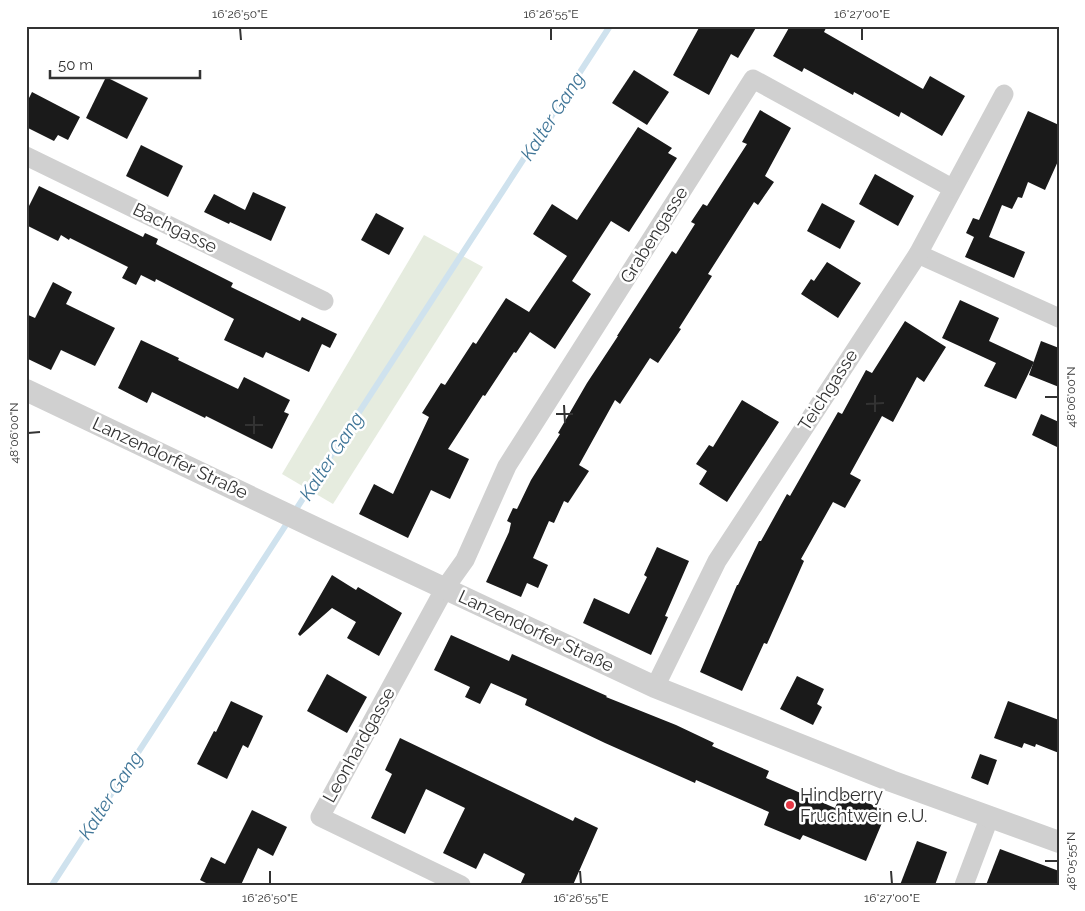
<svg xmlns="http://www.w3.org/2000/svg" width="1085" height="911" font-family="Raleway,sans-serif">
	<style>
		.green { fill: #e6ecdf }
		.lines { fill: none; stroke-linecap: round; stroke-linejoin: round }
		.stream { stroke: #cfe2ee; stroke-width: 6 }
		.building { fill: #1a1a1a }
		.minor { stroke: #d0d0d0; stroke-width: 19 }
		.tertiary { stroke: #d0d0d0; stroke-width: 22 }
		.ticks { fill: none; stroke: #333; stroke-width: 2 }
		.poi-dot { fill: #e63946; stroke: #fff; stroke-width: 2 }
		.labels { text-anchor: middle; stroke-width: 5; stroke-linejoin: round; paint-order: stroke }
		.street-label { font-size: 18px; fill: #333; stroke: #fff }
		.poi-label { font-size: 18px; fill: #333; stroke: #fff; text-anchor: start }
		.water-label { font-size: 19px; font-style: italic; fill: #3f7597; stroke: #fff }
		.neatline { fill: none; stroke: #333; stroke-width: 2 }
		.ticks-label { font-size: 12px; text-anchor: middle; fill: #333 }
	</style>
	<rect width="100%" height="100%" fill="#fff"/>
	<!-- green -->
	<path class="green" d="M424,235l59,32 -150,237 -51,-30z"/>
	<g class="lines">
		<!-- stream -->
		<path class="stream" d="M52,885l558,-859"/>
	</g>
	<!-- building -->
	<g class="building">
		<path d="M700,26h57l-19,32 -7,-4 -22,41 -36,-20z"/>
		<path d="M790,26h37l-3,6 99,57 7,-13 35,20 -23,40 -41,-24 -2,5 -45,-25 -1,3 -49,-27 -2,4 -29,-16z"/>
		<path d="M634,70l35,22 -22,33 -35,-22z"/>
		<path d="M106,77l42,21 -21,41 -41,-21z"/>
		<path d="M32,92l48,25 -12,23 -10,-5 -4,6 -28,-14v-23z"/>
		<path d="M760,110l31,18 -26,48 9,6 -16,23 -4,-3 -46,72 4,2 -33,52 2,1 -23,34 -8,-5 -30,46 -5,-4 -36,65 10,6 -21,32 -4,-2 -10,22 -5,-2 -16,37 15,7 -10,23 -11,-5 -6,14 -35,-15 23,-50 2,-9 -4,-2 6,-13 4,1 14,-29 29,-46 -2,-1 29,-50 31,-47h-1l55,-85 4,3 19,-30 -4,-2 12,-18 4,2 40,-62 -5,-2z"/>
		<path d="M1028,111l31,14v34l-14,31 -17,-8 -6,16 -4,-1 -6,12 -10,-4 -13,32 36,15 -11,26 -49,-21 9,-20 -8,-4 7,-15 6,2z"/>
		<path d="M638,127l34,21 -4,5 9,5 -48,74 -18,-11 -39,60 19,13 -36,55 -25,-17 -14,21 -2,-1 -29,44 -2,-1 -35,54 21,10 -19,40 -19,-9 -23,48 -49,-24 15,-30 19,10 36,-77 -7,-4 19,-30 4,2 28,-43 3,2 30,-46 23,14 38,-56 -34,-22 19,-30 25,16z"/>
		<path d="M141,145l42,21 -15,31 -42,-21z"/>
		<path d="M875,174l39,22 -16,30 -39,-22z"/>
		<path d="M39,186l104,51 2,-4 13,6 -2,5 77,39 -2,4 69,34 2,-4 35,17 -7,14 -8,-4 -13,28 -43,-20 -3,6 -39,-18 10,-21 -78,-40 -1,3 -14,-7 -5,10 -14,-7 6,-11 -58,-29 -1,2 -8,-5 -3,6 -32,-16v-13z"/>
		<path d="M253,192l33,15 -15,34 -41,-19 -1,2 -25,-12 10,-18 31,16z"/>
		<path d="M822,203l33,18 -15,28 -33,-18z"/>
		<path d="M376,213l28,15 -15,27 -28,-15z"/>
		<path d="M827,262l34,21 -23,35 -37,-24 10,-15 3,2z"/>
		<path d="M53,282l19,10 -6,12 49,24 -20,38 -34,-16 -10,20 -25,-12v-44l9,4z"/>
		<path d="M960,300l39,18 -10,23 45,21 -18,37 -32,-13 12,-23 -54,-25z"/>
		<path d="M905,321l41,26 -22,35 -7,-5 -24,45 -11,-6 -32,58 11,6 -16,28 -12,-6 -32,57 3,2 -20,45 -17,38 -3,-1 -22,48 -42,-19 37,-87h1l21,-44h2l26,-47 3,2 48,-84 4,2 24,-44 6,3z"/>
		<path d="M141,340l38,18 -1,2 60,29 6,-12 46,23 -6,12 5,2 -17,35 -66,-33 -1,2 -53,-26 -5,11 -29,-15z"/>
		<path d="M1041,341l18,7v39l-30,-12z"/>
		<path d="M742,400l37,22 -52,80 -28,-18 8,-13 -11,-7 13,-19 4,2z"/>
		<path d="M1041,414l18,8v26l-27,-13z"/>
		<path d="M657,547l32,14 -24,55 3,1 -17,38 -68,-32 11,-25 35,16 18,-37 -3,-2z"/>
		<path d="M332,575l24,15 2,-3 44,26 -23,43 -32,-18 9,-16 -24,-14 -32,28 -2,-2z"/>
		<path d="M451,635l58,26 3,-7 95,42 -1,1 70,28 38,18 -2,3 57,25 -3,7 69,30 7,-16 45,19 -21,50 -63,-26 -3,5 -36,-15 5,-13 -73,-32 -1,3 -90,-40 -80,-38 2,-6 -36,-16 -11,21 -15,-7 5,-10 -36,-17z"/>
		<path d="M327,674l40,23 -20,36 -40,-22z"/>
		<path d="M797,676l27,13 -7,15 5,3 -9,18 -33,-16z"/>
		<path d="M231,701l32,15 -15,32 -5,-3 -16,34 -30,-15 17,-33 2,1z"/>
		<path d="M1008,701l51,19v33l-23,-9 -1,3 -11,-4 -2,5 -28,-10z"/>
		<path d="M400,738l173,83 2,-4 23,11 -25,57h-53l5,-11 -41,-21 -8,16 -33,-16 22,-45 -39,-19 -21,45 -34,-16 21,-44 -7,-4z"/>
		<path d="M980,754l17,6 -9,25 -17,-7z"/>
		<path d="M252,810l35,17 -14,29 -15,-8 -17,37h-31l-10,-5 11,-23 14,7z"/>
		<path d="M917,841l30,11 -12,33h-35z"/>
		<path d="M1000,849l59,22v14h-73z"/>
	</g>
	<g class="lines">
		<!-- minor -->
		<g class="minor">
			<path d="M26,156l298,145"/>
			<path d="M918,254l141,64"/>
			<path d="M655,687l62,-126 201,-307 86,-160"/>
			<path d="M461,885l-141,-68 125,-229 20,-28 42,-94 246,-387 199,109"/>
			<path d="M964,885l26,-69"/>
		</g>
		<!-- tertiary -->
		<path class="tertiary" d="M26,390l294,140 335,157 236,94 168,61"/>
	</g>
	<!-- ticks -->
	<path class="ticks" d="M240,28l1,12M551,28v12M862,28v12M875,395v17M1045,397h13M866,404l18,-1M564,405l1,18M556,414h17M254,416v18M245,425h18M28,433l12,-1M1045,861h13M270,871v13M580,871l1,13M891,871l1,13"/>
	<!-- markers -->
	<circle class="poi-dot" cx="790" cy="805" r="5"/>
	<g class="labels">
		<!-- street labels -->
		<g class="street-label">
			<text transform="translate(175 228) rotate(26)" y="6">Bachgasse</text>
			<text transform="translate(654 235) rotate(-58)" y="6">Grabengasse</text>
			<text transform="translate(828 390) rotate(-57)" y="6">Teichgasse</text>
			<text transform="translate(170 458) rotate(25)" y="6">Lanzendorfer Straße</text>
			<text transform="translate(536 631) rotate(25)" y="6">Lanzendorfer Straße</text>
			<text transform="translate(359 745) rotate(-61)" y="6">Leonhardgasse</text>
		</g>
		<!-- poi labels -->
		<g class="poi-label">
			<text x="800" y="801">Hindberry<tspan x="800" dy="21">Fruchtwein e.U.</tspan></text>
		</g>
		<!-- water labels -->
		<g class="water-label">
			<text transform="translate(552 116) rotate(-57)" y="7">Kalter Gang</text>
			<text transform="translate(331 456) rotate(-57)" y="7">Kalter Gang</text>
			<text transform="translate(110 795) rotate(-57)" y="7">Kalter Gang</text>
		</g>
	</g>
	<!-- border -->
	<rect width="1085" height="911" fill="none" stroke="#ffffff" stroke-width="55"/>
	<!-- scale -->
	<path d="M50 70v8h150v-8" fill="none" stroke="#333333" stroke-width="2.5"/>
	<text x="58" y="70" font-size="15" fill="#333333" stroke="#ffffff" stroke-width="4" paint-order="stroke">50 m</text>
	<rect x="28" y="28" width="1030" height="856" class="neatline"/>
	<g class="ticks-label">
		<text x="240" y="18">16°26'50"E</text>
		<text x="551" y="18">16°26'55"E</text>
		<text x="862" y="18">16°27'00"E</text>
		<text transform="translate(1071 397) rotate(-90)" y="4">48°06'00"N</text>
		<text transform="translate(14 433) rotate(-90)" y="4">48°06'00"N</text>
		<text transform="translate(1071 861) rotate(-90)" y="4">48°05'55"N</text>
		<text x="270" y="902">16°26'50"E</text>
		<text x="581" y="902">16°26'55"E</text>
		<text x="892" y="902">16°27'00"E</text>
	</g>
</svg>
